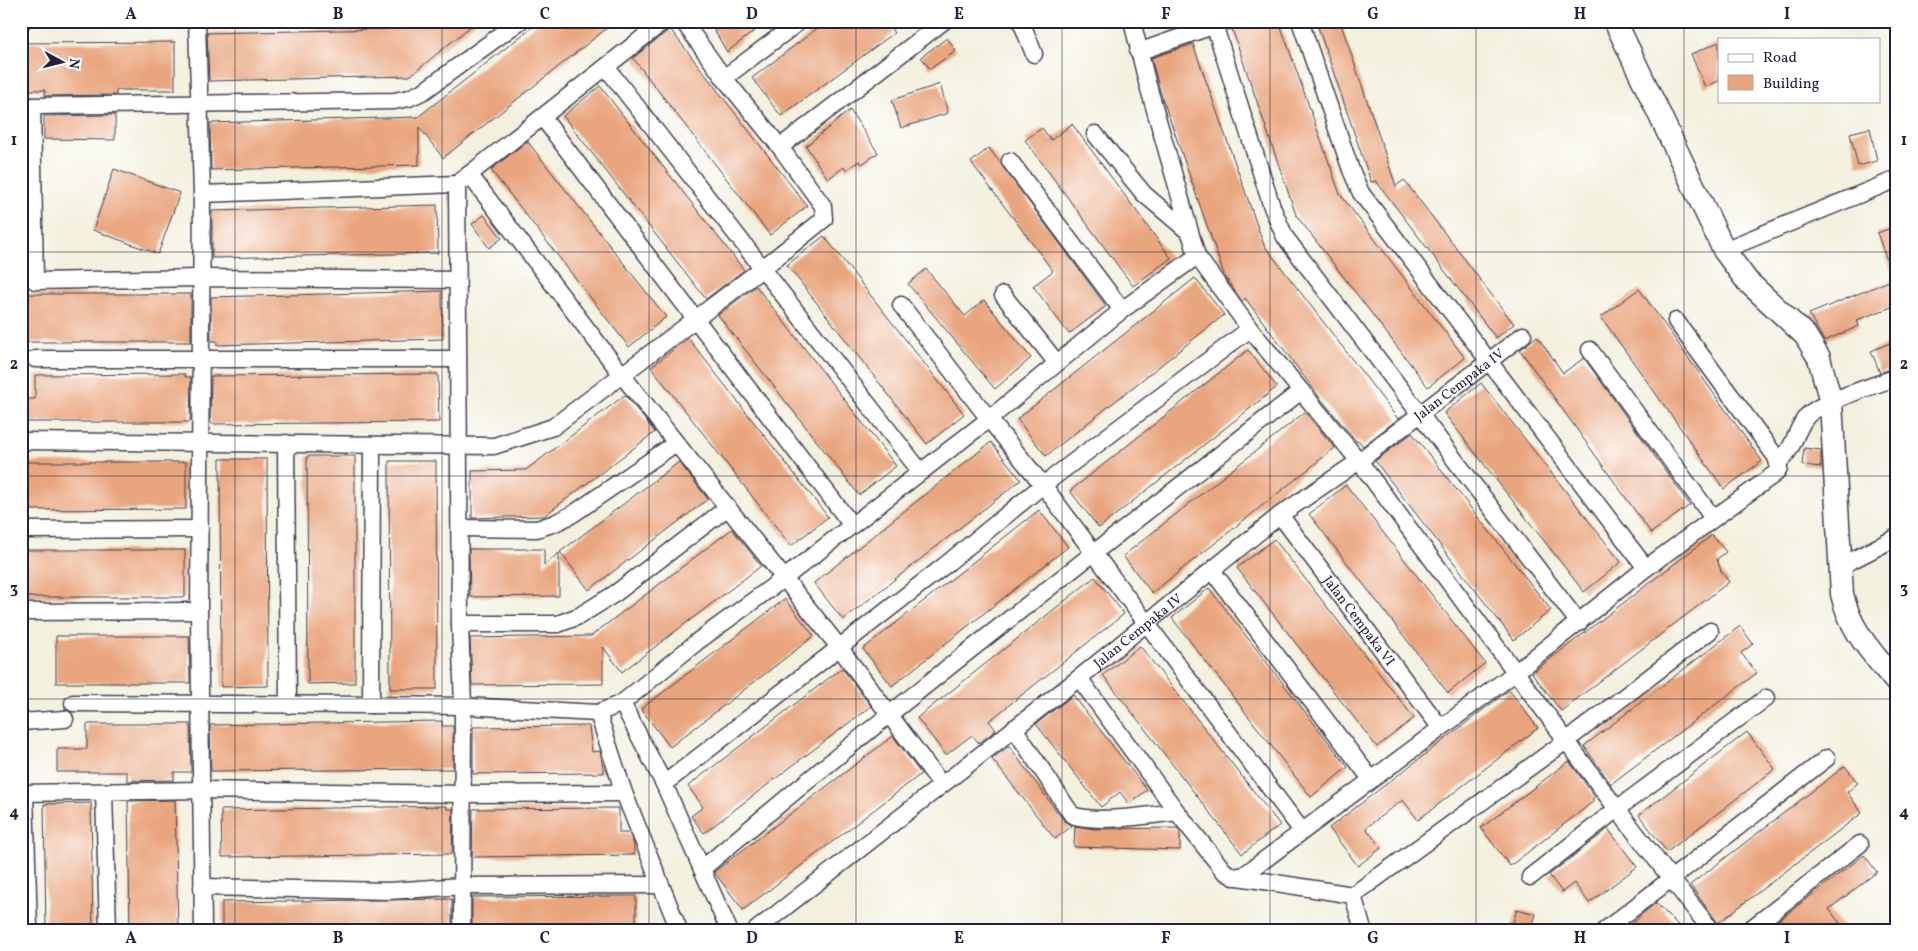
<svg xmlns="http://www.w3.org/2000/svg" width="1918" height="951" font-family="Vollkorn,serif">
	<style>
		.building { fill: #e9a57e }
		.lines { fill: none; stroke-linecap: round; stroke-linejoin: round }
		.street-casing { stroke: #414153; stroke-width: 19 }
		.secondary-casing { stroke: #414153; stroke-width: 25 }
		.street { stroke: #fff; stroke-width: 16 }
		.secondary { stroke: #fff; stroke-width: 22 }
		.grid { fill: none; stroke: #22223b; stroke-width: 1; stroke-opacity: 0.55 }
		.labels { text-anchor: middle; stroke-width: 4; stroke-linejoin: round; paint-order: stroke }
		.street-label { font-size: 14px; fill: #22223b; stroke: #fff }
		.neatline { fill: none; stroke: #22223b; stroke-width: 2 }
		.grid-label { font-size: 16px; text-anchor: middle; font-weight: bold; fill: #22223b }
	</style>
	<rect width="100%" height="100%" fill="#fff"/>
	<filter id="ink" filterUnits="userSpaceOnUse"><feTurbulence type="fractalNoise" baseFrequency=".02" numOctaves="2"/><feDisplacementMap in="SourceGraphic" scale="10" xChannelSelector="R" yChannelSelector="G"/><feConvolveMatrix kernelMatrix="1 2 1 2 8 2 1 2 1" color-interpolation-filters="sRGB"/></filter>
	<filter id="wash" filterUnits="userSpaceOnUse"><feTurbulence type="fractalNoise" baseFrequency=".0096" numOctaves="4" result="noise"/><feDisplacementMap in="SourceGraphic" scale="20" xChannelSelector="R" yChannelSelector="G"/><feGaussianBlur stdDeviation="1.12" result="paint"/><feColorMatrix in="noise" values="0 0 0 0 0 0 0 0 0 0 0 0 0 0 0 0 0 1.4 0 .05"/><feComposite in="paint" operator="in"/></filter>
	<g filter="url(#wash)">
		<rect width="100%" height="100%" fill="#f3f0de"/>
		<g id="blocks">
			<!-- building -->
			<g class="building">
				<path d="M395,21h82l-67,55 -201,5 -2,-48 179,-4z"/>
				<path d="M540,21h76l-173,137 -24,-31v38l-208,5 -1,-47 208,-6z"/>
				<path d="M709,21h58l-40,31z"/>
				<path d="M827,21h59l8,12 -113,83 -29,-38z"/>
				<path d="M1250,21h29l61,173 125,164 -37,29 -132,-172 -64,-186z"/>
				<path d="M1316,21h24l56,165 8,-6 110,144 -18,14 -120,-157 -5,1z"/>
				<path d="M670,29l137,177 -37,29 -137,-177z"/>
				<path d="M947,38l9,13 -26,18 -9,-12z"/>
				<path d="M175,42v48h-59v5l-71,1v-6h-24v-47z"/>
				<path d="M1719,42v39l-14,6 -14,-33z"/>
				<path d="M1193,44l71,201 134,174 -35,27 -4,-5 -2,1 -36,-43 -76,-101 -3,3 -17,-24 -64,-183 -10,-36z"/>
				<path d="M940,84l8,29 -47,15 -9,-28z"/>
				<path d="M600,86l144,184 -38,29 -143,-183z"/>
				<path d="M850,110l28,43 -16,11 -3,-3 -13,9 -2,-3 -16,12 -22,-33z"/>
				<path d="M115,115v25l-71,-1v-23z"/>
				<path d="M1072,124l99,134 -38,28 -108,-146 17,-12 9,12z"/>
				<path d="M1870,128l7,33 -19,5 -8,-33z"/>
				<path d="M527,141l139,176 -37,30 -138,-177z"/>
				<path d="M989,148l117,158 -37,28 -36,-48 20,-15 -82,-109z"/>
				<path d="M114,169l66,24 -22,61 -65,-24z"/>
				<path d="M437,205l1,48 -226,5v-47z"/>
				<path d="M484,215l18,23 -13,10 -17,-24z"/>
				<path d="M1897,226v79l-40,15 2,6 -35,15 -15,-27 85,-35 -17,-46z"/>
				<path d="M824,236l140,178 -37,30 -140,-179z"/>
				<path d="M926,269l39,47 19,-16 47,58 -36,31 -87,-105z"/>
				<path d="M1195,278l29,37 -178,141 -29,-37z"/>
				<path d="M756,286l140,180 -37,29 -141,-180z"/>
				<path d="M1639,289l123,172 -38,28 -123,-172z"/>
				<path d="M442,291l1,48 -226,6v-4h-6v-44z"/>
				<path d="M21,294h170v48h-165v-26h-5z"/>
				<path d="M1537,336l26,37 21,-15 106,147 -39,28 -131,-183z"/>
				<path d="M688,338l140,179 -37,29 -140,-179z"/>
				<path d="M1897,340v26l-17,7 -9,-22z"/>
				<path d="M1248,350l29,37 -178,141 -29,-37z"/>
				<path d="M185,374v3h6l-1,45h-169v-23h14v-24z"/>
				<path d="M438,374l1,48 -227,2 -2,-2 1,-46z"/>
				<path d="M1481,383l140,179 -37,30 -140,-179z"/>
				<path d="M625,395l30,37 -111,84 -72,2v-47l54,-1z"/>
				<path d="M1305,412l30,36 -183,145 -29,-37z"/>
				<path d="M1412,433l139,177 -37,30 -139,-179z"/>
				<path d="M991,442l30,38 -178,140 -29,-37z"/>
				<path d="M1804,448l17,2v17l-19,-2z"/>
				<path d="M307,456h48v227l-47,1z"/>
				<path d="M220,459h47l1,227 -47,1z"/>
				<path d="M389,461h47l1,228h-47z"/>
				<path d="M21,462h165v47l-165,1z"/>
				<path d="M679,462l29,37 -119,91 -29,-38z"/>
				<path d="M1346,485l139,178 -37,30 -139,-179z"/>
				<path d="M1039,510l29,37 -176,139 -29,-37z"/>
				<path d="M732,529l29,37 -139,106 -19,-25v37l-131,1 -2,-47 121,-2z"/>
				<path d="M1712,535l14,17 -9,7 4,12 8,11 -168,129 -29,-38z"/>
				<path d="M1274,539l140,179 -37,29 -140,-179z"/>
				<path d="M469,549h75v16l15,-12v43l-89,1z"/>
				<rect x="21" y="550" width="164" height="47"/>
				<path d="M1095,577l29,37 -135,107 7,9 -17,13 -7,-8 -26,20 -29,-37z"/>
				<path d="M1209,588l139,179 -37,30 -139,-179z"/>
				<path d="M785,599l29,37 -144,111 -29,-38z"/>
				<path d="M1740,626l13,18 -12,9 16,20 -146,111 -27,-38z"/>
				<path d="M56,636h133l1,47h-134z"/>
				<path d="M1140,646l140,179 -38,29 -139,-179z"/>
				<path d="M842,668l29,38 -167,127 -13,-17 12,-9 -15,-21z"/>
				<path d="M1509,690l29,38 -120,92 -15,-20 -13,9 -24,19 15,20 -23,18 -29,-38z"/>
				<path d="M1073,695l74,95 -18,14 -9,-12 -19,15 -65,-83z"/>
				<path d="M442,721v5h11v43l-242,2 -1,-46z"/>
				<path d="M87,724h103l1,48h-17v8l-47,1v-9h-70v-23h30z"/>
				<path d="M589,726l3,26 8,-1 4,22 -131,1v-47z"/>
				<path d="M1747,732l28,37 -108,83 -28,-37z"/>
				<path d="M893,736l28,38 -178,136 -29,-38z"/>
				<path d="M1009,746l55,75 8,5 -17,13 -63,-80z"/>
				<path d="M1569,761l26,36 -3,2 2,2 -84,65 -29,-38z"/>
				<path d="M1845,766l13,17 -11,9 15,21 -144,110 -28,-38z"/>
				<path d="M175,800l3,130h-48l-2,-129z"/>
				<path d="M91,803l2,127h-47l-2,-126z"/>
				<path d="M447,806v3h6l-1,45 -230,3 -1,-47z"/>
				<path d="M619,808v25h10l5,12v10l-162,2 1,-48z"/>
				<path d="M1075,826l20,3 82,-1 3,4v18l-106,-3z"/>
				<path d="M1608,829l29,38 -48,36 -15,-20 -12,9 -13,-17z"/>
				<path d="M1864,855l13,17 -48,37 16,21h-79z"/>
				<path d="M622,896h14v34h-164v-33z"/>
				<path d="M447,899h5v31h-230v-28z"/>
				<path d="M1656,903l27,27h-56l15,-16z"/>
				<path d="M1517,909l19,5 -5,16h-20z"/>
			</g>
		</g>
	</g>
	<g filter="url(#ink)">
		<use href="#blocks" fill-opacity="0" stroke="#414153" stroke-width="1"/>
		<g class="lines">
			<defs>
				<g id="street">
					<path d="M21,21h2"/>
					<path d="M197,21l5,173 -3,417 4,319"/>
					<path d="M1021,21l13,33"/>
					<path d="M1132,21l15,61 50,174 53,73 109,132 258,348 94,121"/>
					<path d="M1213,21l59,186 13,30 294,386"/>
					<path d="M1300,21l51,149 10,23 285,375"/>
					<path d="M1138,52l89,-31"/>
					<path d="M606,67l314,404"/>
					<path d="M724,78l76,-57"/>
					<path d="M21,106h11l3,175 166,-3 256,2"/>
					<path d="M32,106l362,-5 15,-3 15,-7 96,-70"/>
					<path d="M543,118l308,406"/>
					<path d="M1095,134l49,60 46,39"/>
					<path d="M780,147l164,-126"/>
					<path d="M1010,161l112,149"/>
					<path d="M469,174l153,201 217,272 102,137"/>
					<path d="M202,194l255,-10"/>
					<path d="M1724,250l173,-71"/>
					<path d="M1197,256l-75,54 -133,109 54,66 259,346"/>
					<path d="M1003,295l53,67"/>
					<path d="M1590,350l123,168"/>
					<path d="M35,359h423"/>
					<path d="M22,441l472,5 59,-19 210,-159 61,-49 -1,-13 -43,-59 -56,-69 -41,-57"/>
					<path d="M286,443l2,262"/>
					<path d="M1779,462c16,-14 16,-32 28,-46 12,-14 70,-31 90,-39"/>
					<path id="s1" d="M1280,515l160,212"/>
					<path d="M460,528l77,1 18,-6 18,-9 103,-71"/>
					<path d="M21,530l179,-1"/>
					<path d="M1841,566l56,-29"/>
					<path d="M1213,572l158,207"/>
					<path d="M21,612l178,-1"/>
					<path d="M460,624h98l21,-8 37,-23 111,-85"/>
					<path d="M1079,678l98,134 47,59 10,6 10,-2 272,-203 130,-104 130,-95 3,-5 -3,-11 -100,-136"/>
					<path d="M73,703l298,2 1,-260"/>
					<path d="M622,703l42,81 280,-218 99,-81 207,-156"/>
					<path d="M371,705l92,1 135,7"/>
					<path d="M21,722l44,-3"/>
					<path d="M1014,728l58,87c25,9 78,0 105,-3"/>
					<path d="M664,784l65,146"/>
					<path d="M104,792l4,138"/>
					<path d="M21,793l181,-3 260,4 162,-1"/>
					<path d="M25,793l4,137"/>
					<path d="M702,869c194,-165 398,-320 599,-478"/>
					<path d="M1238,877l115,18 10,35"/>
					<path d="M1530,877l87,-68 149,-111"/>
					<path d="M202,887l187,4 74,-5 198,-1"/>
					<path d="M1353,895l213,-154 144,-110"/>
					<path d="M462,930l1,-224 -3,-82 -3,-440 207,-163"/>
					<path d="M679,930l-55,-137 -26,-80 24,-10 76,-62 85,-62 206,-160 -88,-114"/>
					<path id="s2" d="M756,930l323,-252 201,-163 79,-54 164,-126"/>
					<path d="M1605,930l222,-172"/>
					<path d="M1749,930l111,-86"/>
				</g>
				<path id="secondary" d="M1615,21l109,229 23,31 58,54 14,23 12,44 11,192c9,39 31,59 55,89"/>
			</defs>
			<!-- street casing -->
			<use href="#street" class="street-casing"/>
			<!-- secondary casing -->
			<use href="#secondary" class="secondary-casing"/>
			<!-- street -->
			<use href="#street" class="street"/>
			<!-- secondary -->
			<use href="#secondary" class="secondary"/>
		</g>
	</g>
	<!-- grid -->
	<path class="grid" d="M235,21v909M442,21v909M649,21v909M856,21v909M1062,21v909M1270,21v909M1476,21v909M1684,21v909M21,252h1876M21,476h1876M21,699h1876"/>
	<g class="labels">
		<!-- street labels -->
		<g class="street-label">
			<text dy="5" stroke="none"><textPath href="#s2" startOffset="890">Jalan Cempaka IV</textPath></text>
			<text dy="5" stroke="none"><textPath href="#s1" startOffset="132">Jalan Cempaka VI</textPath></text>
			<text dy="5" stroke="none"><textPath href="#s2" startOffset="485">Jalan Cempaka IV</textPath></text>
		</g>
	</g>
	<!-- margin -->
	<rect width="1918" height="951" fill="none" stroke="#fff" stroke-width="55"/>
	<!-- legend -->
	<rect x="1718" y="38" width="162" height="65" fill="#ffffff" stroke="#a7a7b1"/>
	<rect x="1728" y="54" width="25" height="8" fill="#ffffff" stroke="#a7a7b1"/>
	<text x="1763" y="62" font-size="15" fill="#22223b">Road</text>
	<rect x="1728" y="75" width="25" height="15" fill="#e9a57e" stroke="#a7a7b1"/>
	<text x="1763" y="88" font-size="15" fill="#22223b">Building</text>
	<!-- north arrow -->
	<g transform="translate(62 62) rotate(97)" stroke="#ffffff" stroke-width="4" paint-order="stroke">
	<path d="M0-4L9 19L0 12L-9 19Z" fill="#22223b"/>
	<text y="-8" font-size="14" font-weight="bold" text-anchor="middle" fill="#22223b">N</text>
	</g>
	<rect x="28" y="28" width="1862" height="896" class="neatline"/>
	<g class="grid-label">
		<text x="131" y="19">A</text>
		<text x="338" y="19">B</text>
		<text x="545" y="19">C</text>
		<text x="752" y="19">D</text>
		<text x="959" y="19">E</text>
		<text x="1166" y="19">F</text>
		<text x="1373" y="19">G</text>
		<text x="1580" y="19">H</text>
		<text x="1787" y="19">I</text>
		<text x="14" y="145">1</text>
		<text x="1904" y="145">1</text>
		<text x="14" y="369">2</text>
		<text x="1904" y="369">2</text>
		<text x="14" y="593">3</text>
		<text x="1904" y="593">3</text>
		<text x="14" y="817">4</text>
		<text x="1904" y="817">4</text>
		<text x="131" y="943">A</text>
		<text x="338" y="943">B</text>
		<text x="545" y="943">C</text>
		<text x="752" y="943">D</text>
		<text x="959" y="943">E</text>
		<text x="1166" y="943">F</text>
		<text x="1373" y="943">G</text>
		<text x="1580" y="943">H</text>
		<text x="1787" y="943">I</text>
	</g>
</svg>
